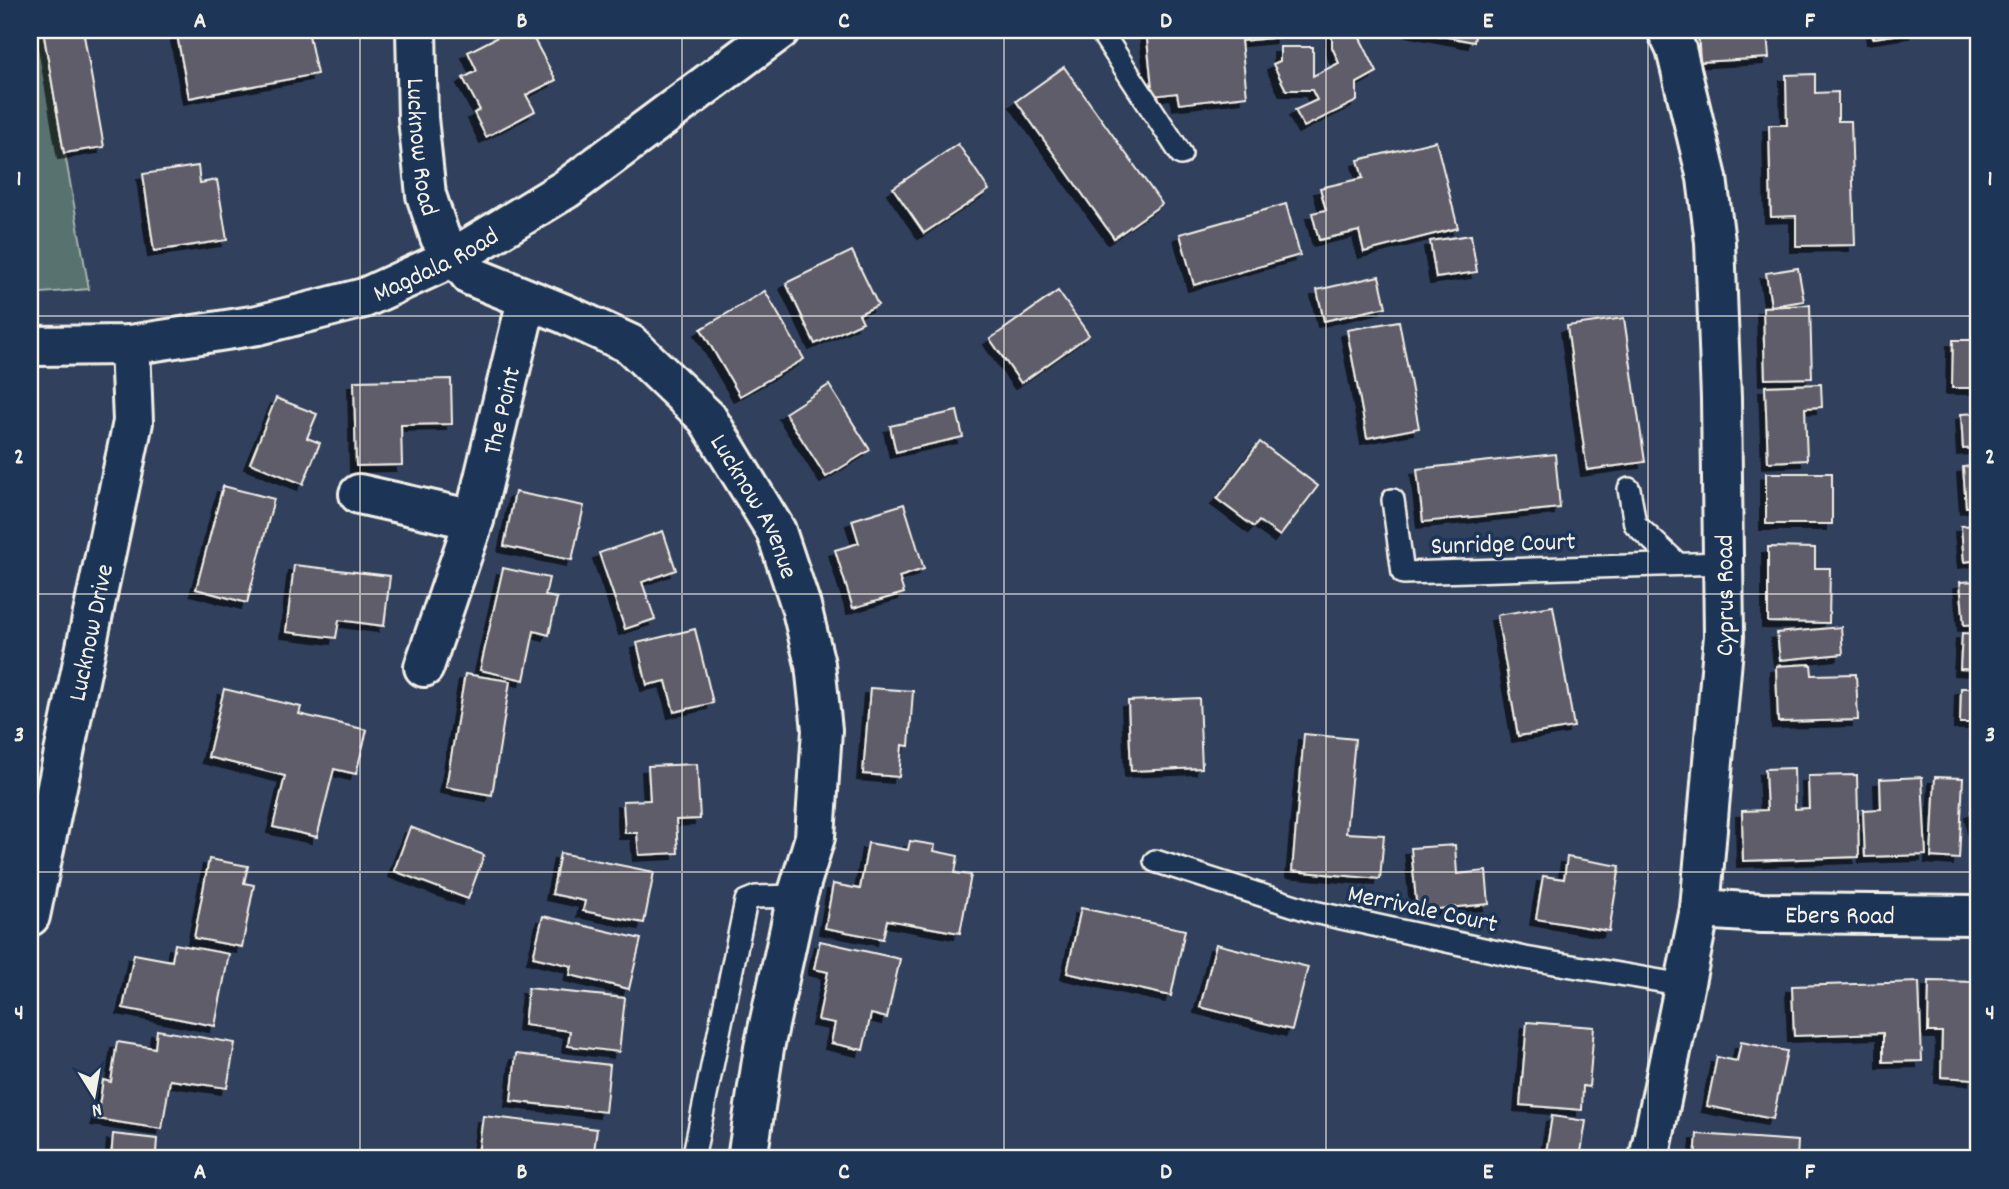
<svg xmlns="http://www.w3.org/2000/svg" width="2009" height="1189" font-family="Dekko,sans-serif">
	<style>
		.green { fill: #58726f; stroke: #a6b2ac; stroke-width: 2 }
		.building { fill: #5f5d6a; stroke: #f4f1e8; stroke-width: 2; filter: url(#shadow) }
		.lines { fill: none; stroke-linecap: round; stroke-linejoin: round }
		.service-casing { stroke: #f4f1e8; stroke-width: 26 }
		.minor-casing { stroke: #f4f1e8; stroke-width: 44 }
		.service { stroke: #1d3557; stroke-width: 21 }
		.minor { stroke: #1d3557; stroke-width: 38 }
		.grid { fill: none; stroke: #f4f1e8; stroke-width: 2; stroke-opacity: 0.55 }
		.labels { text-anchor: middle; stroke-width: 7; stroke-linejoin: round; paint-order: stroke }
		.street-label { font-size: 26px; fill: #f4f1e8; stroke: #1d3557 }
		.neatline { fill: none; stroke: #f4f1e8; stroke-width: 2.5 }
		.grid-label { font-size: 23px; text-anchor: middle; font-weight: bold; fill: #f4f1e8 }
	</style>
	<defs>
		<filter id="shadow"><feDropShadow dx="-6" dy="6" stdDeviation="0" flood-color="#0009"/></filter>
	</defs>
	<rect width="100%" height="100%" fill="#31415d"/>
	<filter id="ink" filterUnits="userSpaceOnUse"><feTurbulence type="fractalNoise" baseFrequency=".0143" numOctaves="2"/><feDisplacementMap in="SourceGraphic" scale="14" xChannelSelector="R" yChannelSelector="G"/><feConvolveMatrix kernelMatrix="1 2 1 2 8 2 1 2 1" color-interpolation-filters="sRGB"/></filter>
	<g filter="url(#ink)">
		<!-- green -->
		<path class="green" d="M30,30h13l46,259 -59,5z"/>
		<!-- building -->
		<g class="building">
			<path d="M43,30h40l21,117 -40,6z"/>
			<path d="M176,30h132l9,44 -128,24z"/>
			<path d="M511,30h18l27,50 -30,15 9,16 -49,26 -12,-24 6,-3 -17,-32 14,-7 -9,-19z"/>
			<path d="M1146,30h134l1,7 -40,4 6,55 -68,8 -2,-11 -24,3z"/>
			<path d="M1341,30h15l21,42 -20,11v18l-53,26 -9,-17 22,-10 -5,-10h-26l-13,-26 7,-3v-14h33v29l26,-13 -7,-16v-13z"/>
			<path d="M1411,30h65l-2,12z"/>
			<path d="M1698,30h45v2l24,-2 2,28 -69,4z"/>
			<path d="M1872,30h43v2l-42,6z"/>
			<path d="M1064,67l98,137 -48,34 -98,-137z"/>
			<path d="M1815,74v19l23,-1v29h13l4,124 -59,1v-30l-25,1 -2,-92h18l-1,-50z"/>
			<path d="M1436,141l22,87 -94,24 -5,-21 -40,9 -7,-27 14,-3 -6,-22 43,-10 -5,-18z"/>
			<path d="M958,144l31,46 -65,43 -31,-45z"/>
			<path d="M198,166l2,17 17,-3 10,60 -73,11 -11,-77z"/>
			<path d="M1286,204l14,51 -106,30 -14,-51z"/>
			<path d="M1471,235l6,37 -41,6 -6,-37z"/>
			<path d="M852,251l26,54 -19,9 4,8 -48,22 -29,-61z"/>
			<path d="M1798,268l6,33 -33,5 -5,-33z"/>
			<path d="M1379,276l7,31 -62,14 -7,-31z"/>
			<path d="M765,291l39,68 -64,37 -39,-67z"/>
			<path d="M1058,291l31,44 -68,48 -31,-44z"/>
			<path d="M1810,305l2,73 -47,1 -2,-72z"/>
			<path d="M1624,318l21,144 -58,8 -20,-144z"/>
			<path d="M1399,321l20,107 -52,10 -20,-108z"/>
			<path d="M1953,340h26v48h-27z"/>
			<path d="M451,379l1,45 -51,1 1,40 -46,1 -2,-85z"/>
			<path d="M1821,384l1,23 -17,1 2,52 -39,2 -3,-76z"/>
			<path d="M829,385l41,65 -44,27 -41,-64z"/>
			<path d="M276,398l41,16 -10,24 13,5 -17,41 -53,-21z"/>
			<path d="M957,411l6,26 -67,15 -6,-26z"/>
			<path d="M1979,413v50h-1l-1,-15 -14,1 -2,-35z"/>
			<path d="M1260,442l58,44 -38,50 -21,-15 -5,6 -37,-28z"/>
			<path d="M1555,454l5,54 -137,14 -6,-53z"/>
			<path d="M1979,465v107l-1,-12 -14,2 -3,-36 18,-1 -2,-19 -11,1 -3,-40z"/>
			<rect x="1766" y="473" width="66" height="51"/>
			<path d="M223,486l51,13 -27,104 -51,-14z"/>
			<path d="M515,492l69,14 -12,54 -68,-14z"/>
			<path d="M904,504l20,65 -25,8 5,16 -51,15 -18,-58 24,-7 -7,-23z"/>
			<path d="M663,531l13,39 -34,12 13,37 -30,10 -26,-76z"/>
			<path d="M1768,547l47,1v20h15l-1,55 -61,-1z"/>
			<path d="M294,565l96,11 -6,50 -45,-6 -3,18 -50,-6z"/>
			<path d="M503,568l46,10 -4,18 12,2 -8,37 -15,-4 -10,49 -44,-10z"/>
			<path d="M1979,581v43l-15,1 -4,-43z"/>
			<path d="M1553,606l21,121 -56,9 -21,-121z"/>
			<path d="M1841,627l2,27 -63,6 -3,-27z"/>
			<path d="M1977,627h2v106l-4,-1v-9h-15l1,-35h15l1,-18 -17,-1 2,-36 15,1z"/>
			<path d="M695,629l18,74 -39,9 -8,-31 -19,4 -10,-42z"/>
			<path d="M1811,664l1,11 44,-1 2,46 -80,2 -2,-56z"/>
			<path d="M465,674l45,7 -18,114 -46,-8z"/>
			<path d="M870,688l43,3 -4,55 -7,-1 -3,32 -36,-3z"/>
			<path d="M224,689l77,18 -2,7 68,16 -11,44 -22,-5 -17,68 -44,-10 12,-51 -77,-19z"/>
			<path d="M1199,698l3,70 -71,3 -3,-70z"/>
			<path d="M1304,734l51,5 -9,94 38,2 -4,44 -88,-8z"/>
			<path d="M697,764l3,55 -24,1 2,33 -39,2 -2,-22h-12l-2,-32 27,-1 -2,-34z"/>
			<path d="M1794,768l1,41 14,-1 -1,-32 49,-1 2,82 -116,4 -1,-50 25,-1 -2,-41z"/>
			<path d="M1922,777l4,78 -61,2 -2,-47 18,-1 -1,-30z"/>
			<path d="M1935,777l28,1 -4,81 -28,-2z"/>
			<path d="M1979,809v50l-8,-48z"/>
			<path d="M410,827l74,28 -16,44 -74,-28z"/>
			<path d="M910,841l25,4 -1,6 24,5 -3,17 16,2 -11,58 -73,-13 -4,19 -58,-11 8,-44 27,5 8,-46 40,7z"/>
			<path d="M1455,845l2,29 29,-3 3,33 -72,7 -6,-63z"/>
			<path d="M560,853l94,19 -10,51 -61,-12 2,-10 -33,-7z"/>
			<path d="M1567,857l53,9 -11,65 -73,-12 7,-43 21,3z"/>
			<path d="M209,859l39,7 -4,17 10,2 -12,62 -48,-9z"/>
			<path d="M1081,908l104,22 -14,66 -104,-23z"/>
			<path d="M543,916l98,23 -12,50 -59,-14 2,-9 -39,-9z"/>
			<path d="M820,941l80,18 -13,59 -16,-4 -8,36 -32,-7 4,-20 -17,-3 10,-48 -14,-3z"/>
			<path d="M175,944l54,10 -14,72 -92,-18 11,-54 38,7z"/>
			<path d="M1216,944l92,23 -16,63 -92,-23z"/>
			<path d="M1929,981l50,1v79h-5v18l-33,-2 1,-45h-14z"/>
			<path d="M1919,982l3,79 -39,1v-29l-89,3 -2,-50z"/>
			<path d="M528,988l97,10 -6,54 -51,-6 2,-15 -46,-6z"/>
			<path d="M1527,1022l67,5 -5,60 -6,-1 -1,24 -62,-5z"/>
			<path d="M157,1030l78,13 -8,45 -57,-8 -8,49 -65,-10 6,-39 8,2 6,-40 38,6z"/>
			<path d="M1741,1042l46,9 -14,68 -66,-13 10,-49 20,4z"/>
			<path d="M516,1054l94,11 -5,47 -94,-11z"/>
			<path d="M483,1116l114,13 -4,30h-74l-41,-5z"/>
			<path d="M1552,1116l34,5 -6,38h-35z"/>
			<path d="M113,1134l44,5 -1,14 16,2v4h-61z"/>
			<path d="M1697,1134l101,7 -1,18h-102z"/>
			<path d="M934,1153l1,6h-49v-3z"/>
		</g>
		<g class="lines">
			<defs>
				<g id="service">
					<path d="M1100,30l81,124"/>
					<path d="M1629,489l6,35 43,40"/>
					<path d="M1393,500l10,73 320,-10"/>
					<path d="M1155,861l159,51 211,46 159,27"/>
					<path d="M693,1159l53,-258 10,-4 41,-1"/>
				</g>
				<g id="minor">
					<path id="s1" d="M416,30l2,88 8,77 14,42 31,39 94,38 65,30 77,74 69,113 25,75 14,58 7,66 -7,107 -18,59 -33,152 -17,111"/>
					<path id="s2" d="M30,346l100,-1 128,-20 106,-27 92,-42 110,-67 214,-159"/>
					<path d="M359,494l115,26"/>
					<path id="s3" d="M424,667l50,-147 53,-220"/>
					<path id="s4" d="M1700,909l62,4 217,2"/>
					<path id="s5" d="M30,916l103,-494 -3,-77"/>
					<path id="s6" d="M1649,1159l51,-250 24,-273 -3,-238 -6,-156 -8,-64 -31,-129 -9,-19"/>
				</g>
			</defs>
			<!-- service casing -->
			<use href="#service" class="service-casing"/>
			<!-- minor casing -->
			<use href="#minor" class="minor-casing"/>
			<!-- service -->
			<use href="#service" class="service"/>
			<!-- minor -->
			<use href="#minor" class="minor"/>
		</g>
	</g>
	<!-- grid -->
	<path class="grid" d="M360,30v1129M682,30v1129M1004,30v1129M1326,30v1129M1648,30v1129M30,316h1949M30,594h1949M30,872h1949"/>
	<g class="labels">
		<!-- street labels -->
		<g class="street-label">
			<text dy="9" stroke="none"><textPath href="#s1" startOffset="117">Lucknow Road</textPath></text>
			<text dy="9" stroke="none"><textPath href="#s2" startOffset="418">Magdala Road</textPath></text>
			<text dy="9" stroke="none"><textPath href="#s3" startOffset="268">The Point</textPath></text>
			<text dy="9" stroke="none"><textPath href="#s1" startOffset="640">Lucknow Avenue</textPath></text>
			<text transform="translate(1503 542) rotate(-2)" y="9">Sunridge Court</text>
			<text dy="9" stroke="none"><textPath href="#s6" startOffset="570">Cyprus Road</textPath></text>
			<text dy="9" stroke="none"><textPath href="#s5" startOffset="290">Lucknow Drive</textPath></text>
			<text transform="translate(1423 907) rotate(12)" y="9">Merrivale Court</text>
			<text dy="9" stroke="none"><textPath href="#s4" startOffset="140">Ebers Road</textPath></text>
		</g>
	</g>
	<!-- margin -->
	<rect width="2009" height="1189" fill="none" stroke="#1d3557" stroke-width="77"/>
	<!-- north arrow -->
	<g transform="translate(94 1095) rotate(169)" stroke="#1d3557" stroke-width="5" paint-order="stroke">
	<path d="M0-5L12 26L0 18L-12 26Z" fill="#f4f1e8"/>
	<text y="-10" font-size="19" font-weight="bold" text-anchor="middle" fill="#f4f1e8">N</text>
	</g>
	<rect x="38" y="38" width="1932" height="1112" class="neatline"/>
	<g class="grid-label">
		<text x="200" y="27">A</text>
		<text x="522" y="27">B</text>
		<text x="844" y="27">C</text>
		<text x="1166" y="27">D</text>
		<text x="1488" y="27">E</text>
		<text x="1810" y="27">F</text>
		<text x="19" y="185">1</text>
		<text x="1990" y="185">1</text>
		<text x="19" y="463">2</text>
		<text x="1990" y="463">2</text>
		<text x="19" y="741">3</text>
		<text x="1990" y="741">3</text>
		<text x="19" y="1019">4</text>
		<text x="1990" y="1019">4</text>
		<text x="200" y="1178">A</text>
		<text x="522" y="1178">B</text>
		<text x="844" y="1178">C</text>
		<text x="1166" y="1178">D</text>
		<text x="1488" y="1178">E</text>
		<text x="1810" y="1178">F</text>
	</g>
</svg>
